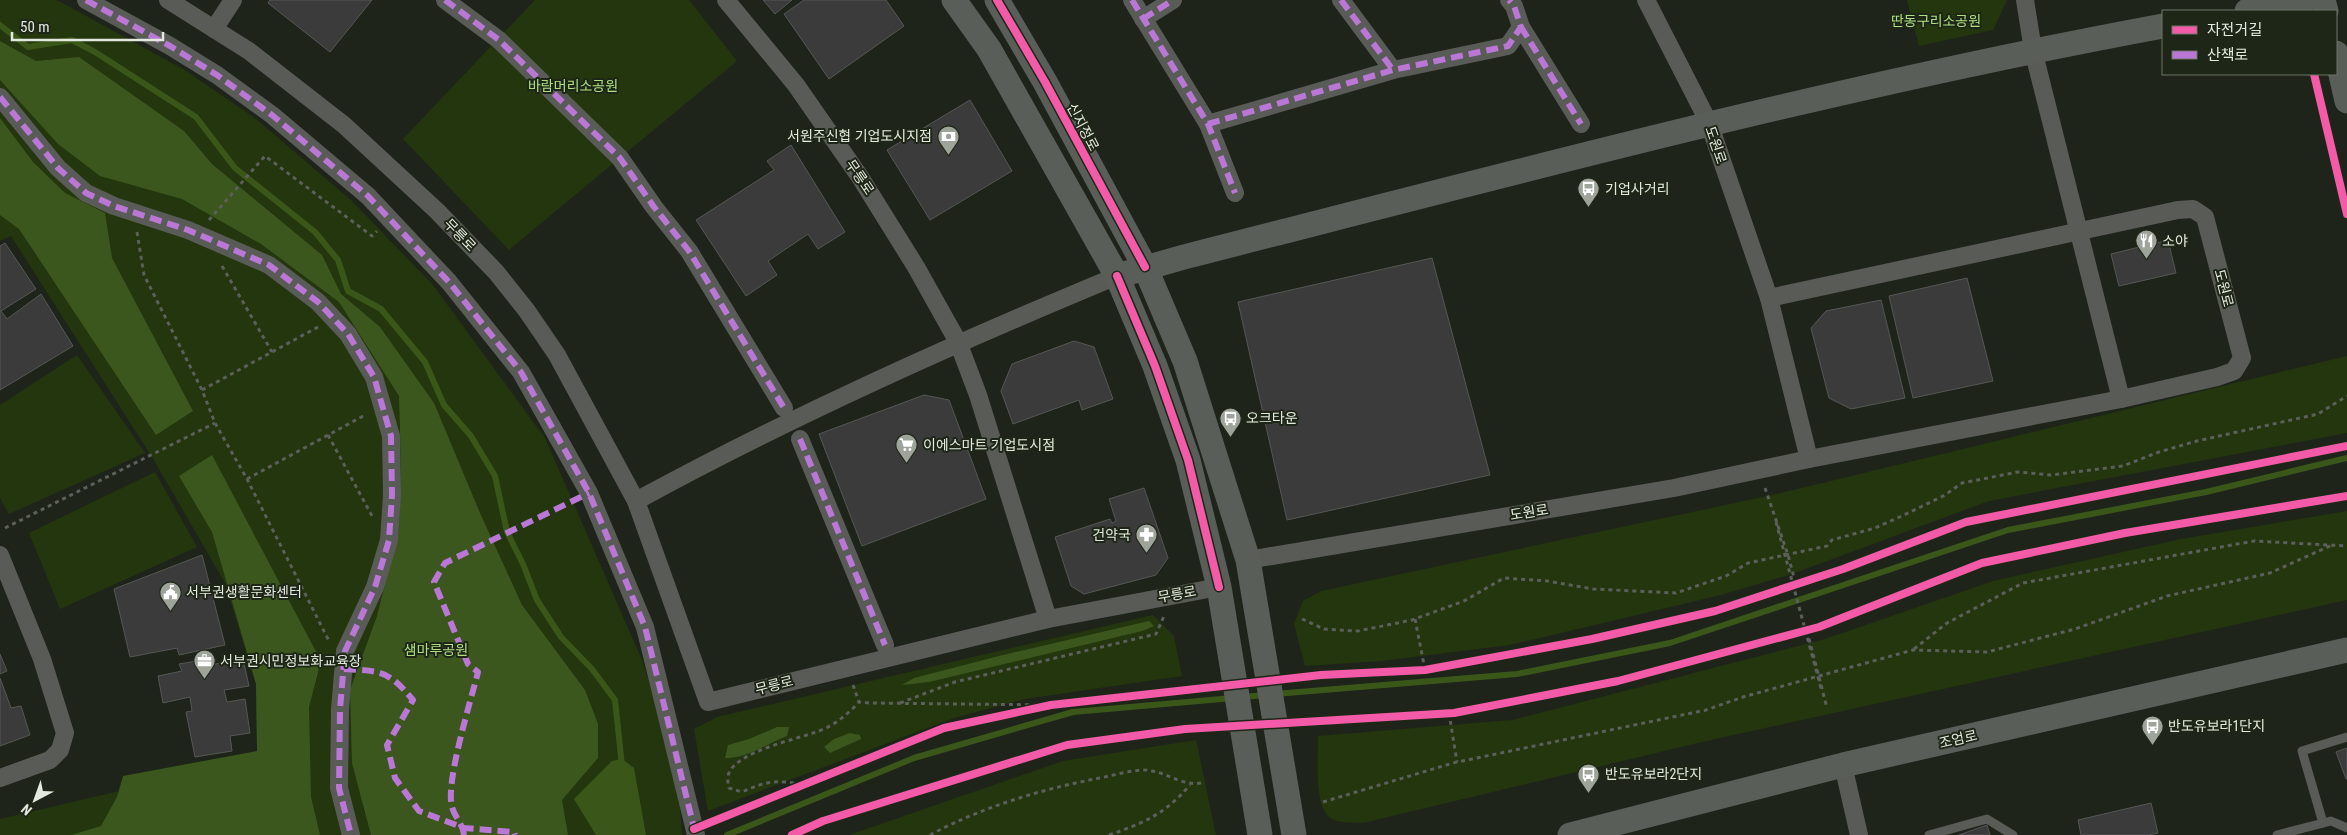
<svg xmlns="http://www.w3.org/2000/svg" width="2347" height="835" font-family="'Roboto Condensed','Noto Sans KR',sans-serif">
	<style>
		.green { fill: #23360d }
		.forest { fill: #3c571d }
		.water { fill: #3a5719 }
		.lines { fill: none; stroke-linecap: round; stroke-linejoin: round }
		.stream { stroke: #3a5719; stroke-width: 6 }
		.building { fill: #3a3b3a; stroke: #555755 }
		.path { stroke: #5c5f5b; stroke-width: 3; stroke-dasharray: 4 4; stroke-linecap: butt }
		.lane { stroke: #595b56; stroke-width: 9 }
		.street { stroke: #595b56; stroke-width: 18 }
		.secondary { stroke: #5a5e58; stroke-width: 25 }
		.path-bridge { stroke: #5c5f5b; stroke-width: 3; stroke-dasharray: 4 4; stroke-linecap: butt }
		.quiet { stroke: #ba77d6; stroke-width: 6; stroke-dasharray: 12 6; stroke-linecap: butt }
		.cycleway-casing { stroke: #1e2717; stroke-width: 11 }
		.cycleway { stroke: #f35aa7; stroke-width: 8 }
		.labels { text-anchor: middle; stroke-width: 4; stroke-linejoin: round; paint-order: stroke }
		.park-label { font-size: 14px; fill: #afde81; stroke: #1e2717 }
		.street-label { font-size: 14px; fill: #e3e9de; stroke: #1e2717 }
		.poi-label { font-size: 14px; fill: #e3e9de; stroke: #1e2717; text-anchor: start }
	</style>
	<rect width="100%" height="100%" fill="#1f241a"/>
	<!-- green -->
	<g class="green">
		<path d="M0,0h57l126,69 72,49 97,83 81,84 112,153 97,222 36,115 4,60h-682v-16l260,-61 -3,-7 -1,-67 -31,-101 -73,-126 -141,-221 -11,5z"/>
		<path d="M535,0h154l48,61 -227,188v2l-107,-112z"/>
		<path d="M1907,0h100l-14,30 -74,16z"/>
		<path d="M77,355l68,98 -136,61 -9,-16v-93z"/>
		<path d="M2347,356v77l-358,68 -197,73 -71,21 -211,50 -128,16 -77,5 -11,-42 9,-23 18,-10 456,-97z"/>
		<path d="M155,472l42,75 -137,62 -31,-76z"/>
		<path d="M2347,511v89l-645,142 -339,81c-10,-1 -26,1 -34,-6 -16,-15 -10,-60 -11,-81l194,-16 313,-81 168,-58 188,-42z"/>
		<path d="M1153,615l21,21 8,40 -157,23 -71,19 -246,93 -14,-82 23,-12z"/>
		<path d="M1196,740l20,95h-367l214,-74z"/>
	</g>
	<!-- forest -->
	<g class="forest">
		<path d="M0,41l36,20 43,-4 105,74 28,33 110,91 19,39 39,33 54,76 46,110 42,92 63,85 13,34v34l-36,42 6,35h-197l-19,-72 -2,-73 27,-74 22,-87 2,-62 -2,-71 -60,-94 -78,-58 -79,-45 -82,-23 -42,-32 -58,-64z"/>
		<path d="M0,118l33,44 32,31 40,20 7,45 81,153 -37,24 -137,-206 -19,-14z"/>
		<path d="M212,455l109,206 -12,46 2,90 9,38h-249l30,-9 16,-29 6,-21 134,-25 -1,-67 -44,-152 -33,-56z"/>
		<path d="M1149,621l5,5 -12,5 -213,51 -27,3 12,-7 85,-22z"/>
		<path d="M777,727h12l-2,9c-19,7 -41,23 -62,22l3,-13 21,-6z"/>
		<path d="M850,733l10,2 1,4 -31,14 -6,-6 10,-8z"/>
	</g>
	<!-- water -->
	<path class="water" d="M622,759l12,9 12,67h-50l-22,-36 38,-38z"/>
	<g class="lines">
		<!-- stream -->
		<g class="stream">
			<path d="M0,25l28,22 44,-7 23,12 101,65 39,51 80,64 23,28 10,31 33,18 44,53 19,43 27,31 24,40 12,56 16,32 14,36 24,37 31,32 23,31 7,66"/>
			<path d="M1275,694l242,-20 153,-31 338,-113 198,-38 141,-34"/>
			<path d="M1243,697l22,-2"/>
			<path d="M727,835l187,-77 159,-46 160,-14"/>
		</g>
	</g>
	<!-- building -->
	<g class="building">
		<path d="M270,0h102l-42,52 -62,-49z"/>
		<path d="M763,0h29l-17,14z"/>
		<path d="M804,0h82l18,26 -75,53 -45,-65z"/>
		<path d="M970,100l42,71 -82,49 -43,-70z"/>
		<path d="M791,145l54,87 -27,17 -10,-15 -40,27 9,14 -31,21 -50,-76 78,-50 -7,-9z"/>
		<path d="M2168,240l8,33 -57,13 -8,-32z"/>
		<path d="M5,243l31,46 -35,22 6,8 34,-25 32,52 -73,44v-144z"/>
		<path d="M1432,258l58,217 -203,45 -49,-218z"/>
		<path d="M1967,278l26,103 -80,17 -24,-102z"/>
		<path d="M1881,300l24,98 -54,11 -22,-11 -18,-70 15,-17z"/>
		<path d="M1074,341l20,6 19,52 -31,11 -3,-10 -66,24 -12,-33 11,-27z"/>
		<path d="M924,395l25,5 37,99 -124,47 -43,-112z"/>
		<path d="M1144,488l24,70 -12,17 -72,19 -13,-8 -16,-49 55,-18 2,4 4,-2 -7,-22z"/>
		<path d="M202,555l23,90 -46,10 -2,-7 -47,9 -16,-68z"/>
		<path d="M0,654l7,17 -7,3z"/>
		<path d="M243,659l6,27 -25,4 3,12 18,-3 5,34 -20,3 2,15 -37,6 -9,-45 6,-1 -2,-14 -27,6 -5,-27 24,-5 -3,-7 18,-3 2,6z"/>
		<path d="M0,678l11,30 10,-2 9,29 -30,11z"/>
		<path d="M2347,748v31h-1l-10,-27z"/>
		<path d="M2151,803l7,30 -10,2h-67l-3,-15z"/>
		<path d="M1987,825l3,10h-31z"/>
	</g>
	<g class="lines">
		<!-- path -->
		<g class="path">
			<path d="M209,220l56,-64 107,80 5,-5"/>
			<path d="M137,232l7,43 58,115 13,33 32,56 82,162"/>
			<path d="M222,266l50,86"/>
			<path d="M202,390l116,-63"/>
			<path d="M328,435l44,81"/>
			<path d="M247,479l118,-64"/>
			<path d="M1765,488l23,67 8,30"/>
			<path d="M5,528l210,-105"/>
			<path d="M1302,619l22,10 34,2 54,-11 52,-19 40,-23 43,3 46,8 83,4 50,-17 22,-13 79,-17 5,-6 43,-12 29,-13 41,-20 17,-12 56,-11 33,3 72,-9 36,-14 38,-11 121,-27 29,-18"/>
			<path d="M1415,619l10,51"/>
			<path d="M1807,631l20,77"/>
			<path d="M1914,649l33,-26 76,-40 231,-42 93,5"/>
			<path d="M853,685l6,17 11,1 181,2"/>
			<path d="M900,703l55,-21 201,-48 8,-18"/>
			<path d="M1449,713l8,49"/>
			<path d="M802,784c-26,-4 -36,-3 -60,8l-13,-4c-1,-5 -2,-11 0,-15 9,-22 69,-34 90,-42 16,-6 29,-17 40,-29"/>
			<path d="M1323,802l130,-39 253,-53 37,-13 170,-47 74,2 88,-23 92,-33 103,-23 62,-28"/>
			<path d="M930,835c52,-28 112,-46 170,-57 14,-3 28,-7 42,-8 21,-1 39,17 59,13"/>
			<path d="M1109,835c35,-12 56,-21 81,-50"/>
		</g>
		<!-- lane -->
		<g class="lane">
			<path d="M2323,823l-21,-72 45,-14"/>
			<path d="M1929,835l58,-16 26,16"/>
			<path d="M2277,835l54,-14 16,7"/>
		</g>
		<!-- street -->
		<g class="street">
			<path d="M86,0l84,46 47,29 55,40 96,81 81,86 72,90 68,121 56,134 51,208"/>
			<path d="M168,0l81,51 95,74 93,86 59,61 31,39 30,44 79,146 72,201 340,-83 171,-32"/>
			<path d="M445,0l54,40 121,118 34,49 35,44 95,157"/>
			<path d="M726,0l70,85 64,92 56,90 42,75 20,53 70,224"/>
			<path d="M1132,0l76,124 27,69"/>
			<path d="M1341,0l52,70"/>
			<path d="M1646,0l63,123 60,175 40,161"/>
			<path d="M2025,0l8,50 88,349"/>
			<path d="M1143,19l30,-19"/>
			<path d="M1521,27l60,97"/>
			<path d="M214,29l19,-29"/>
			<path d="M0,97l58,71 28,25 28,13 74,24 81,35 49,37 30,32 26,43 17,59 1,59 -3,45 -14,47 -30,64 -5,58 -1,79 12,47"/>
			<path d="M1208,124l185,-54 115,-24 13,-19 -7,-21 -5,-6"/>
			<path d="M800,439l85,206"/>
			<path d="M636,501c156,-85 317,-157 481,-225"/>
			<path d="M0,555l42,104 23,74 -5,17 -10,10 -50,18"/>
			<path d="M1248,560l426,-72 135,-29 312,-60 96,-22 17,-6 8,-13 -37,-141 -12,-8 -15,1 -409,88"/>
			<path d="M1843,765l16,70"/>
		</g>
		<!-- secondary -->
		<g class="secondary">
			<path d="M954,0l35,49 128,227 38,90 33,94 31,127 41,248"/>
			<path d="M997,0l48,82 100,185 40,94 63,199 46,275"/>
			<path d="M2323,0l3,11"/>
			<path d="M2247,11l57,-11"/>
			<path d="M2336,53l11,48"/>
			<path d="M1117,276l67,-19c325,-83 649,-170 979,-231"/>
			<path d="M1570,835l273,-70 504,-115"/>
		</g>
		<!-- path-bridge -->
		<path class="path-bridge" d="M1776,522l45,166"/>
		<!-- quiet -->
		<g class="quiet">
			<path d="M86,0l84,46 47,29 55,40 96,81 81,86 72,90 68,121 56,134 50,205"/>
			<path d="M445,0l54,40 121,118 34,49 35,44 95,157"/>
			<path d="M1132,0l76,124 27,69"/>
			<path d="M1341,0l52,70"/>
			<path d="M1143,19l30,-19"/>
			<path d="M1521,27l60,97"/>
			<path d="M0,97l58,71 28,25 28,13 74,24 81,35 49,37 30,32 26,43 17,59 1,59 -3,45 -14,47 -30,64 -5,58 -1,79 12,47"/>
			<path d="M1208,124l185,-54 115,-24 13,-19 -7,-21 -5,-6"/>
			<path d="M800,439l85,206"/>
			<path d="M344,669c37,2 44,1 69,31l-26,45 8,33 24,33 45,17 50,4 1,3"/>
			<path d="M464,835c-1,-11 -9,-17 -12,-28 -7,-24 19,-107 26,-135l-10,-8 -34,-82 11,-19 144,-70"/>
		</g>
		<defs>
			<g id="cycleway">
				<path d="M997,0l48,82 100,185"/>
				<path d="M2314,74l33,140"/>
				<path d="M1117,276l38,90 33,94 31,127"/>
				<path d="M694,829l250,-101 107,-23 270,-30 104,-5 167,-31 123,-28 128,-42 123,-47 381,-76"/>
				<path d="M792,835l31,-14 244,-76 118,-16 269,-16 164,-32 201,-54 163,-64 143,-30 222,-37"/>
			</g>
		</defs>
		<!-- cycleway casing -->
		<use href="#cycleway" class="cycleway-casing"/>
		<!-- cycleway -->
		<use href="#cycleway" class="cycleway"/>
	</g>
	<!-- icons -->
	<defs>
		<symbol id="bank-pin" viewBox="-11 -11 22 30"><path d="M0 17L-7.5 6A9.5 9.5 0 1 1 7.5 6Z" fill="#9ea499" stroke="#1e2717"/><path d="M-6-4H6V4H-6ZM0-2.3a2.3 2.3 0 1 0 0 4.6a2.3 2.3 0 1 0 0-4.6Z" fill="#fff"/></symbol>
		<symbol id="bus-pin" viewBox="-11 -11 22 30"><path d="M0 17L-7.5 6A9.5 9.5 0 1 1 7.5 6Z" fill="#9ea499" stroke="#1e2717"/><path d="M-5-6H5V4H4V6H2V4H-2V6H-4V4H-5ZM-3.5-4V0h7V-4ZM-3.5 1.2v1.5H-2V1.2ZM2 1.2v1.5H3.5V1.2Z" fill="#fff"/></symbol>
		<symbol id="restaurant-pin" viewBox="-11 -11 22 30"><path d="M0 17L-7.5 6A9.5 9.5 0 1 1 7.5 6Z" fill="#9ea499" stroke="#1e2717"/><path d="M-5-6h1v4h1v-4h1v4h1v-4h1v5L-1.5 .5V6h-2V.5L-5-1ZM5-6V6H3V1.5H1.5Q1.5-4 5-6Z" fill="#fff"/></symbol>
		<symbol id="supermarket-pin" viewBox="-11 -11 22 30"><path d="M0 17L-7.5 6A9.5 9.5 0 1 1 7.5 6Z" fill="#9ea499" stroke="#1e2717"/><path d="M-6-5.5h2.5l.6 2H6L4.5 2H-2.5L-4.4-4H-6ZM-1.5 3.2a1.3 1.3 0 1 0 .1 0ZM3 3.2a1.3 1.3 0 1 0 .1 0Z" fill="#fff"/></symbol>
		<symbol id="pharmacy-pin" viewBox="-11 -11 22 30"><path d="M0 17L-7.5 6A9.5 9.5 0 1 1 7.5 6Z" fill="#9ea499" stroke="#1e2717"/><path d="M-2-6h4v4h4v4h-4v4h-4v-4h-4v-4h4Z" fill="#fff"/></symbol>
		<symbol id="civic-pin" viewBox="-11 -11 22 30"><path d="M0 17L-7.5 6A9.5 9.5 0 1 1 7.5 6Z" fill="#9ea499" stroke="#1e2717"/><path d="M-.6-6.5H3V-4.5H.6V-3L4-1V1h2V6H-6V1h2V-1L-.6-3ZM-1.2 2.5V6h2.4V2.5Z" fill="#fff"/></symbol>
		<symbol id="office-pin" viewBox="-11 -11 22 30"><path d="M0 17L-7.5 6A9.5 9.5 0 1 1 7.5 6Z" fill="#9ea499" stroke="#1e2717"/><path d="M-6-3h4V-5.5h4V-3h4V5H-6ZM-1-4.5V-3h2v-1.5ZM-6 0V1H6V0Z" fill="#fff"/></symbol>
	</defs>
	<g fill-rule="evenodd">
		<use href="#bank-pin" x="936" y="124" width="25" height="34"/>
		<use href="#bus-pin" x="1576" y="176" width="25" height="34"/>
		<use href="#restaurant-pin" x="2134" y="228" width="25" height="34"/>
		<use href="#bus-pin" x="1218" y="406" width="25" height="34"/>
		<use href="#supermarket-pin" x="894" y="432" width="25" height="34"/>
		<use href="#pharmacy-pin" x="1134" y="522" width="25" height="34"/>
		<use href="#civic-pin" x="158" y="580" width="25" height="34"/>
		<use href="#office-pin" x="192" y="648" width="25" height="34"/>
		<use href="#bus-pin" x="2140" y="714" width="25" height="34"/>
		<use href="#bus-pin" x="1576" y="762" width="25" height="34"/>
	</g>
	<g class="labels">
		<!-- park labels -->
		<g class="park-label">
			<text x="1936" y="26">딴동구리소공원</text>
			<text x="573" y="91">바람머리소공원</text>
			<text x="436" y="655">샘마루공원</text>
		</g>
		<!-- street labels -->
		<g class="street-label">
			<text transform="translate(1083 127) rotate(62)" y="5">신지정로</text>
			<text transform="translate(1716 145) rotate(71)" y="5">도원로</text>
			<text transform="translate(860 177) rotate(56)" y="5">무릉로</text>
			<text transform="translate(460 235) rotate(46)" y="5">무릉로</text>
			<text transform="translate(2224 288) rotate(75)" y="5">도원로</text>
			<text transform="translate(1529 512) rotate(-9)" y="5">도원로</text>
			<text transform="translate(1177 594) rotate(-10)" y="5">무릉로</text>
			<text transform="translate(774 685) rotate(-14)" y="5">무릉로</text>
			<text transform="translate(1958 739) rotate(-13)" y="5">조엄로</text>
		</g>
		<!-- poi labels -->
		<g class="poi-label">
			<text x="932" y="141" text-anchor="end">서원주신협 기업도시지점</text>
			<text x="1605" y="194">기업사거리</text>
			<text x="2162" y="246">소야</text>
			<text x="1246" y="423">오크타운</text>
			<text x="923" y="450">이에스마트 기업도시점</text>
			<text x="1131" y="540" text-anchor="end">건약국</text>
			<text x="186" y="597">서부권생활문화센터</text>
			<text x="220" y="666">서부권시민정보화교육장</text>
			<text x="2168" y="731">반도유보라1단지</text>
			<text x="1605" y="779">반도유보라2단지</text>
		</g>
	</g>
	<!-- legend -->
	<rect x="2162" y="10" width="175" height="65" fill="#1e2717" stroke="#6d7567"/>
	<rect x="2172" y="26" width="25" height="8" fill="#f35aa7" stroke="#6d7567"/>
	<text x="2207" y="35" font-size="15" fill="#e3e9de">자전거길</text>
	<rect x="2172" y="51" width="25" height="8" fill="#ba77d6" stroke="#6d7567"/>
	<text x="2207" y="60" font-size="15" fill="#e3e9de">산책로</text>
	<!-- north arrow -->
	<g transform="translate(35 800) rotate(221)" stroke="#1e2717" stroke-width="4" paint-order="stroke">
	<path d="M0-4L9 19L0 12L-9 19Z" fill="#e3e9de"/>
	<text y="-8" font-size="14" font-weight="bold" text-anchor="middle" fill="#e3e9de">N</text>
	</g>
	<!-- scale -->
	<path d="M12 32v8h151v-8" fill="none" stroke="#e3e9de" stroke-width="2.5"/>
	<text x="20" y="32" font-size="15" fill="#e3e9de" stroke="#1e2717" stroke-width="4" paint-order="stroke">50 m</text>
</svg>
